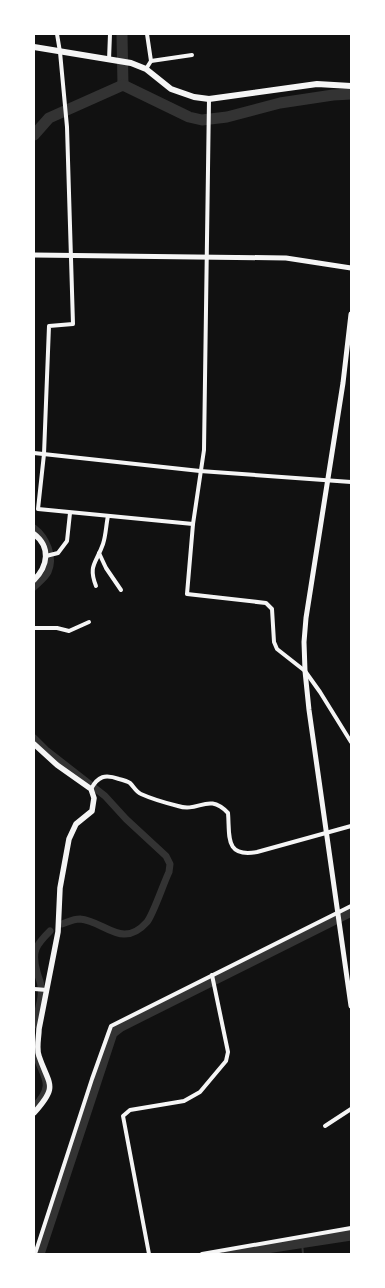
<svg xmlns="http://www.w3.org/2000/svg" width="385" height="1288" font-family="Inter,sans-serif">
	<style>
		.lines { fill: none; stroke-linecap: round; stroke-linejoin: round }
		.stream { stroke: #333; stroke-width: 2 }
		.canal { stroke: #333; stroke-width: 7 }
		.river { stroke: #333; stroke-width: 11 }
		.minor { stroke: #f5f5f5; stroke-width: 4 }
		.tertiary { stroke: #f5f5f5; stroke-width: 5 }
		.secondary { stroke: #f5f5f5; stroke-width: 5.5 }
		.primary { stroke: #f5f5f5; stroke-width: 6 }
	</style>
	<rect width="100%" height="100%" fill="#111"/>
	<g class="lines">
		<!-- stream -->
		<path class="stream" d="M302,1243l1,11"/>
		<!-- canal -->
		<g class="canal">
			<path d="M34,528c12,9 21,29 14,44 -3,6 -9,10 -14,15"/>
			<path d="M34,738l12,12 59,46 21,23 40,37 4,8 -1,8c-5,10 -16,43 -22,50 -25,28 -42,-1 -67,-3 -7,0 -12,3 -18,5"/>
			<path d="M34,1025c3,-13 9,-25 7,-38 0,-5 -3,-10 -4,-15 -6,-21 -1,-27 13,-41"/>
			<path d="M34,1050c8,27 23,33 0,57"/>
		</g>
		<!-- river -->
		<g class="river">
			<path d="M122,34l1,51"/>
			<path d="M34,135l15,-17 74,-33 66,32 13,3 25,-3 53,-14 53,-8 18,-1"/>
			<path d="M39,1254l73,-221 9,-7 230,-115"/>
			<path d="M228,1254l123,-19"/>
		</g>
		<!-- minor -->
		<g class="minor">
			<path d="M57,34l3,18 7,75 6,197 -24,2 -5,128 -6,55 155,15"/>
			<path d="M109,60l1,-26"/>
			<path d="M151,61l41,-6"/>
			<path d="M146,69l5,-8 -4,-27"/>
			<path d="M209,99l-5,351 -11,74 -6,70 79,9 6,6 2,33 3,7 28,22 15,21 31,50"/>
			<path d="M34,453l166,18 151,11"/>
			<path d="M99,553l7,15 15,22"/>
			<path d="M46,556l12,-3 9,-12 3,-28"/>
			<path d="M96,586c-8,-21 0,-22 7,-42 3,-9 3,-19 5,-28"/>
			<path d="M34,628h23l12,3 20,-9"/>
			<path d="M91,789c7,-13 14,-15 28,-10 4,1 8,2 11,4 4,4 6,9 11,11 11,5 25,9 37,12 21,7 30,-14 50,7 2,22 -4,45 29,39l94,-26"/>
			<path d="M34,989l13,1"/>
			<path d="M325,1126l26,-17"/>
			<path d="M35,1254l57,-175 19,-53 240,-120"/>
			<path d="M149,1254l-26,-138 7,-6 54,-9 16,-9 26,-31 2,-9 -16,-77"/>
			<path d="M202,1254l149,-26"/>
		</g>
		<!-- tertiary -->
		<g class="tertiary">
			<path d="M34,255l252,3 65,10"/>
			<path d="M351,314l-8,69 -37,235 -2,24 1,29 4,39 42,296"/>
		</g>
		<!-- secondary -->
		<g class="secondary">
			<path d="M34,534c17,13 14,32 0,46"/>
			<path d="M34,744l23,21 34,24 3,9 -2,13 -16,13 -7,15 -9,49 -2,44 -19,97c0,8 -3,19 0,27 10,30 20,29 -5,57"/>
		</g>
		<!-- primary -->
		<path class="primary" d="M34,47l97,16 15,6 25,20 23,8 15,2 108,-15 34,2"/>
	</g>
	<!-- border -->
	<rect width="385" height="1288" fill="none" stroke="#ffffff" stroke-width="70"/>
</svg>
